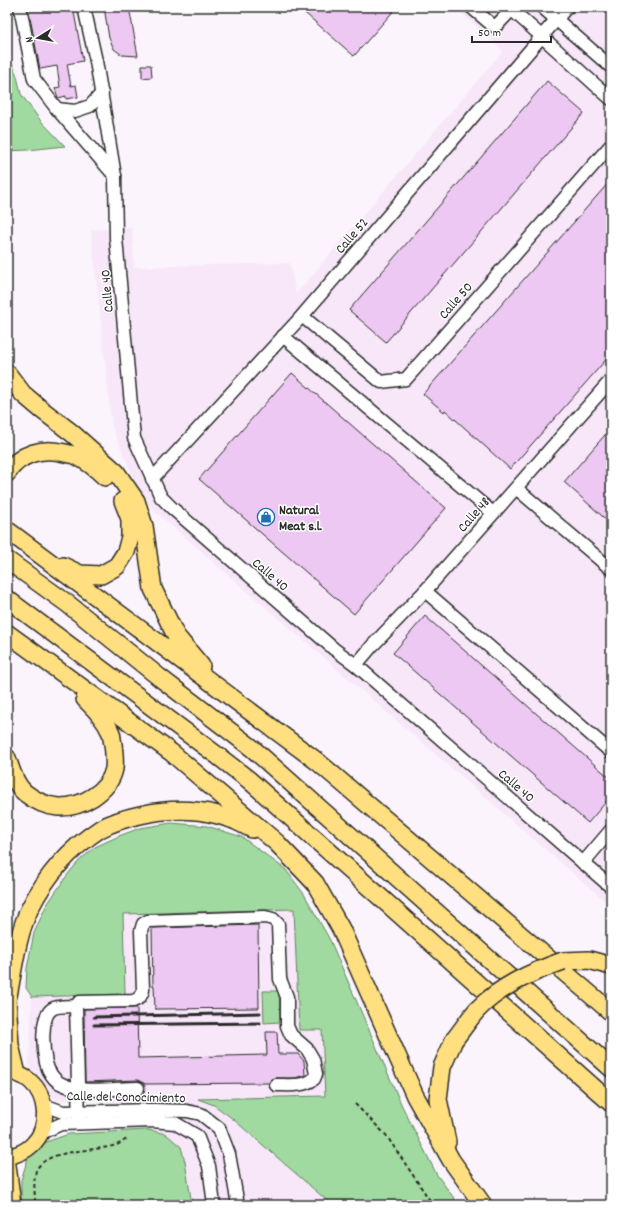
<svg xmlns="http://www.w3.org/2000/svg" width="618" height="1212" font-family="Dekko,sans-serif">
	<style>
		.built { fill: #f7e7f9 }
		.green { fill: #a0daa0; stroke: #668266 }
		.building { fill: #edc8f2; stroke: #2b2b2b }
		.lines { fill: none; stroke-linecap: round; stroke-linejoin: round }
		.minor-casing { stroke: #2b2b2b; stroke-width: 15 }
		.major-casing { stroke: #2b2b2b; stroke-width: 18 }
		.highway-casing { stroke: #2b2b2b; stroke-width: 20 }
		.path { stroke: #2b2b2b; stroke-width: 2; stroke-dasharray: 4 3; stroke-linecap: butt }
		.minor { stroke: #fff; stroke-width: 12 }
		.major { stroke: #ffdf80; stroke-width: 15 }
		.highway { stroke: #ffdf80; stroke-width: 17 }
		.rail { stroke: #2b2b2b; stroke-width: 3 }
		.highway-bridge-casing { stroke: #2b2b2b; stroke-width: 20; stroke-linecap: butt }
		.highway-bridge { stroke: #ffdf80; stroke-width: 17 }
		.labels { text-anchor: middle; stroke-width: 3; stroke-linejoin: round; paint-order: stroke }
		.street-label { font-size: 14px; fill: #2b2b2b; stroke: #fff }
		.poi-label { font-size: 14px; font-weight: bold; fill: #2b2b2b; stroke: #fff; text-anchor: start }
	</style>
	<rect width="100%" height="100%" fill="#fbf4fc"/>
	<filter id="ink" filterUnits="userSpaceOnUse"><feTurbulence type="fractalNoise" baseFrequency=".025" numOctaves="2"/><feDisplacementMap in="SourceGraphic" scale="8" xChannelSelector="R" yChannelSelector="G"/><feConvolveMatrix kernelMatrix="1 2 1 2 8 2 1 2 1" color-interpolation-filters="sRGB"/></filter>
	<g filter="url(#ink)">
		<!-- built -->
		<g class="built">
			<path d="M455,7h156v899l-460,-398 -18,-31 -21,-50 -21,-197 41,-2 2,39 156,-4 6,31 207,-243z"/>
			<path d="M294,909l5,121h23l3,66 -126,3 15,6 19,14 99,86h-140l-7,-43 -4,-15 -25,-15 -8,-2 -39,3 -2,-33h-50l-11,-8 -8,-10 -9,-17 3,-68 93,-3 -2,-80z"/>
		</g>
		<!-- green -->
		<g class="green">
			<path d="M7,51l10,25 4,18 19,26 25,26 -37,4 -21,1z"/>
			<path d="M171,823l36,3 35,11 44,33 18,24 26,46 72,166 35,69 22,30h-127l-99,-86 -19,-14 -16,-6 127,-3 -3,-66h-23l-5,-121 -171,5 2,80 -93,3 -6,-9 1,-20 7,-35 12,-27 22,-32 11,-13 16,-14 24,-11 21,-8z"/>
			<path d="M263,991h16l1,31 -16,1z"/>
			<path d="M148,1130l18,4 15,13 4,15 7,43h-170l-1,-10v-15l7,-22 12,-14 29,-10z"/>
		</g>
		<!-- building -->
		<g class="building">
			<path d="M28,7h45l10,54 -16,3 4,22 5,-1 2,12 -12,2v-3l-8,2 -3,-10 5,-1 -3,-21 -17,3z"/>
			<path d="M104,7h25l9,49 -16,-1 -8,-6 -5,-11z"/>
			<path d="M298,7h99l-43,49z"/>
			<path d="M142,65h9l1,12 -10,1z"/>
			<path d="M547,81l37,32 -198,229 -37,-32z"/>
			<path d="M611,180v174l-101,115 -65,-59 -1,2 -21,-18z"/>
			<path d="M292,373l154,135 -92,106 -155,-135z"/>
			<path d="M611,428v96l-47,-42z"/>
			<path d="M425,616l186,163v17l-23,27 -195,-170z"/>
			<path d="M258,925l1,83 -104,1 -1,-23h-1l-1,-58z"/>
			<path d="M133,1008h4l1,50 129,-3 -1,-23h11l1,22h20l6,7 1,14 -10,3h-19l-4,1 -3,4 -124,1 -3,-2 -4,-2 -53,2 -1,-73z"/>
		</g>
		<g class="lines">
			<defs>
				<g id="minor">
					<path d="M20,7l14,72 23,30 58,67"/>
					<path d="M84,7l12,54 19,115 1,62 18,200 27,59 11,11 162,141 22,16 255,222"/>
					<path d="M471,7l20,17 3,2 4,-2 16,-17"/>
					<path d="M509,7l102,92"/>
					<path d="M542,7l69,60"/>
					<path d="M57,109l18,2 15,-5 12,-13"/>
					<path d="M302,316l79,66 25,-3 205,-234"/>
					<path d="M283,336l210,177"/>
					<path d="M152,479l150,-163 265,-309"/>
					<path d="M516,488l95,81"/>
					<path d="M425,591l186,161"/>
					<path d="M356,665l16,-19 53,-55 186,-211"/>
					<path d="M583,863l28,-33"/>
					<path d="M76,1006c-7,1 -18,-1 -24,3 -12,8 -9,41 -6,54 2,8 8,18 16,21 20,10 54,4 76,4"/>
					<path d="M44,1105l19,7 91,-2 33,1 14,3 18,14 10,26 9,51"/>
					<path d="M79,1123l-3,-117 3,-4 54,-1c6,-2 8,-4 10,-11l-2,-59 2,-7 5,-3 117,-4 8,2 5,5 2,55 7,18v29l4,9 16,14 6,10 3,15 -2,5c-11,8 -25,6 -38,6"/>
					<path d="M41,1133l20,-9 91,-3 23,2 22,13 12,30 5,39"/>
				</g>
				<g id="major">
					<path d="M7,984l4,61 7,29"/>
					<path d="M7,1071c8,2 16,4 23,10 18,16 20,47 2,64 -7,7 -16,10 -25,12"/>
					<path d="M7,1157l6,48"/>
				</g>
				<g id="highway">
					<path d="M7,373l16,21 19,16 30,23 44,39 20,29 8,25 9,63 23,47 25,30"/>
					<path d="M7,473c13,-20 36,-26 58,-20 4,1 9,1 12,3 11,6 20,13 28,21"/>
					<path d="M7,530l311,232 293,250"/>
					<path d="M7,560l61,44 91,73 93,71 359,320"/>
					<path d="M63,566l17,8 21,1 16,-9 9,-14 4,-15v-18l-7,-18"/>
					<path d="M7,599l211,157 31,24 362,323"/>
					<path d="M7,633l165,120 105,90 38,40 26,46 74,167 36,64 32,45"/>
					<path d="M7,758c4,12 8,26 18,35 9,7 21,13 33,14 23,1 51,-15 56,-38 1,-8 0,-17 -1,-25 -1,-3 -1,-8 -2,-11 -6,-14 -16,-24 -26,-34"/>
					<path d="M563,961l26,-1 22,6"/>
					<path d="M8,996c6,-30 9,-61 22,-88 16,-32 41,-60 70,-79 13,-7 26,-11 40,-14 27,-6 51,-7 78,0 6,2 12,3 18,6 5,2 10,5 16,8"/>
					<path d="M447,1142l-9,-43 4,-32 12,-27"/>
				</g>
			</defs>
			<!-- minor casing -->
			<use href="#minor" class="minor-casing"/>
			<!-- major casing -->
			<use href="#major" class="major-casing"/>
			<!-- highway casing -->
			<use href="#highway" class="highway-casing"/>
			<!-- path -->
			<g class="path">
				<path d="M355,1104l31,31 47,70"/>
				<path d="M24,1202h11l3,3"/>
				<path d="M35,1202c0,-9 -2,-22 1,-31 9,-23 60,-19 80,-26 4,-1 7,-4 11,-6"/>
			</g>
			<!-- minor -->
			<use href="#minor" class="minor"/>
			<!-- major -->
			<use href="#major" class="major"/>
			<!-- highway -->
			<use href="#highway" class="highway"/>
			<!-- rail -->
			<g class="rail">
				<path d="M94,1017l166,-4"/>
				<path d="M94,1025l166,-2"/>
			</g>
			<defs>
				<path id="highway-bridge" d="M454,1040c8,-10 15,-21 23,-30 23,-24 55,-38 86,-49"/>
			</defs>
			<!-- highway-bridge casing -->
			<use href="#highway-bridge" class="highway-bridge-casing"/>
			<!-- highway-bridge -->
			<use href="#highway-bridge" class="highway-bridge"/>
		</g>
	</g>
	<!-- icons -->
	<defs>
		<symbol id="shop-ring" viewBox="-11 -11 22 22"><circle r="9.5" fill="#fff" stroke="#1f6fb2" stroke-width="1.5"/><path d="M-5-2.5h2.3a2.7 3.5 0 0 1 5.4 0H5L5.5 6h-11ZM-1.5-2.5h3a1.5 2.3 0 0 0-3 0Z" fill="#1f6fb2"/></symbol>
	</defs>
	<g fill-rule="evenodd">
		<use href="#shop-ring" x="256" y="507" width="20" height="20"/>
	</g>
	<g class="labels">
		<!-- street labels -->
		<g class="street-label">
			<text transform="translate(351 235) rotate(-49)" y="5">Calle 52</text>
			<text transform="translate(106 291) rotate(-95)" y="5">Calle 40</text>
			<text transform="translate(455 300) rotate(-49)" y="5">Calle 50</text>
			<text transform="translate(473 514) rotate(-49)" y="5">Calle 48</text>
			<text transform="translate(271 574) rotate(41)" y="5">Calle 40</text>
			<text transform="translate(517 785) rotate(41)" y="5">Calle 40</text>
			<text transform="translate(126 1096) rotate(1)" y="5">Calle del Conocimiento</text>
		</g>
		<!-- poi labels -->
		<g class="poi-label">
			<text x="279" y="514">Natural<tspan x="279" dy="16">Meat s.l.</tspan></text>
		</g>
	</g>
	<!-- margin -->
	<rect width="618" height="1212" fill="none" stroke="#fff" stroke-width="24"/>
	<rect x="12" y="12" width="594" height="1188" fill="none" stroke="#2b2b2b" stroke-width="1.5" filter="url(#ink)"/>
	<!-- north arrow -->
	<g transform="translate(38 38) rotate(259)" stroke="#ffffff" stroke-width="3" paint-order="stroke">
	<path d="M0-3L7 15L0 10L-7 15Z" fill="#2b2b2b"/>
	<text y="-6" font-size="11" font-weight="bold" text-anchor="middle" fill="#2b2b2b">N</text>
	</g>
	<!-- scale -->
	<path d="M472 36v6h79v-6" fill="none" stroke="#2b2b2b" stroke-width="2"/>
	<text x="478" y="36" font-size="12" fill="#2b2b2b" stroke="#ffffff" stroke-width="3" paint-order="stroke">50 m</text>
</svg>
